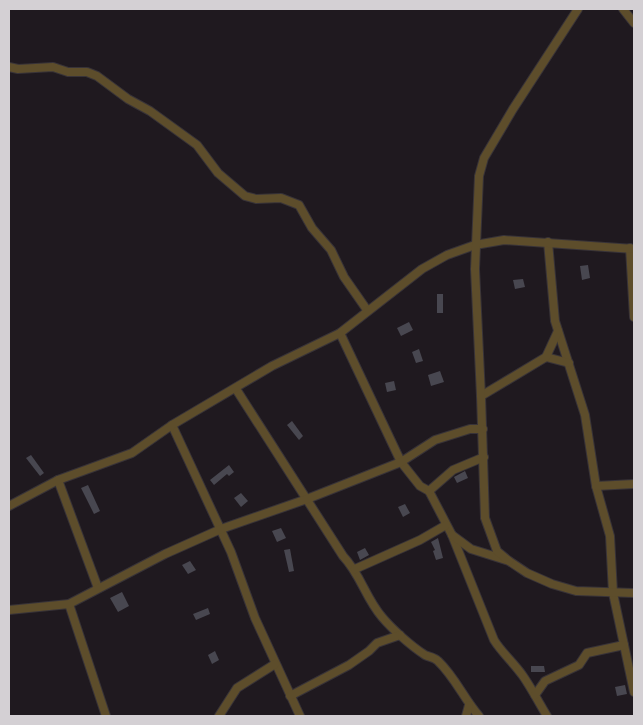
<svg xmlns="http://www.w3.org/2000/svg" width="643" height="725" font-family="'Work Sans',sans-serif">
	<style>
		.building { fill: #484750 }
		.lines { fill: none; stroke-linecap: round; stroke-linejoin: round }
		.minor-casing { stroke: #383338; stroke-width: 10 }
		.minor { stroke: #5d4d2b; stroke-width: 8 }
	</style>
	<rect width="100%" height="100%" fill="#1f191f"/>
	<!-- building -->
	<g class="building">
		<path d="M588,265l2,13 -8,2 -2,-14z"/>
		<path d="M523,279l2,8 -10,2 -2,-9z"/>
		<rect x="437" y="294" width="6" height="19"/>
		<path d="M409,322l4,8 -12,6 -4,-8z"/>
		<path d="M419,349l4,12 -7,2 -4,-11z"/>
		<path d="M440,371l4,11 -13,4 -3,-11z"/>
		<path d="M394,381l2,9 -9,2 -2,-9z"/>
		<path d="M292,421l11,15 -4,4 -12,-15z"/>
		<path d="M31,455l13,18 -4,3 -14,-18z"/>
		<path d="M229,465l5,7 -5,4 -2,-2 -13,11 -4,-5z"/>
		<path d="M465,471l3,7 -11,5 -3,-6z"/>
		<path d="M88,485l12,26 -6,3 -13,-26z"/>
		<path d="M241,493l7,8 -7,6 -7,-9z"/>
		<path d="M405,504l5,9 -7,4 -5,-10z"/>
		<path d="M281,528l5,10 -9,4 -5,-11z"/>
		<path d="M438,538l5,20 -7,2 -3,-9 2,-1 -4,-8z"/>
		<path d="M365,548l4,7 -9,5 -3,-8z"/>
		<path d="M290,549l4,22 -5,1 -5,-22z"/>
		<path d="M190,561l6,9 -8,4 -6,-9z"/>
		<path d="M122,592l7,14 -11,6 -8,-14z"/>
		<path d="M208,608l2,6 -14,6 -3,-6z"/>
		<path d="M215,651l4,9 -7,4 -4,-9z"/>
		<path d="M531,666h13l1,6h-14z"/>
		<path d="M625,685l2,9 -10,2 -2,-9z"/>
	</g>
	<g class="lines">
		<defs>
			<g id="minor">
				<path d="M623,9l11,14"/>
				<path d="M9,67l9,2 35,-2 15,5h19l10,4 31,23 22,12 47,34 21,28 27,23 11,3 25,-1 18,7 13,23 19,22 13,27 23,33"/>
				<path d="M548,242l7,79 30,94 11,71 14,50 3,57 21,99"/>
				<path d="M630,248l4,69"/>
				<path d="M340,333l61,129 19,24 9,5 23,44 42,105c8,13 20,23 29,36 9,13 16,27 24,40"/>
				<path d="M546,357l23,6"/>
				<path d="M236,389l107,167c18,19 22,41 39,61 10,12 29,29 43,38 4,2 9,2 13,6 17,16 26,38 41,55"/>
				<path d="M481,396l65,-39 12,-26"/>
				<path d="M172,425l59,127 24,66 45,98"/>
				<path d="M58,480l40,108"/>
				<path d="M596,486l38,-2"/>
				<path d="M429,491l24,-21 31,-13"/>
				<path d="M9,506l49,-26 74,-27 40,-28 100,-59 68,-33 82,-64 25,-14 28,-10 29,-5 130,9"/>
				<path d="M452,535l19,14 38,12 18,12 25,11 24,7 58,2"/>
				<path d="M509,561l-12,-10 -12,-33 -4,-122 -6,-127 4,-93 5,-18 29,-49 65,-100"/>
				<path d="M355,569l65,-29 26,-15"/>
				<path d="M69,604l37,112"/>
				<path d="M9,610l60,-6 96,-50 56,-25 86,-30 94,-37 34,-22 35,-11h13"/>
				<path d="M535,695l10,-14 34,-16 8,-12 37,-8"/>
				<path d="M290,696l59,-31 20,-14 8,-8 23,-8"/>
				<path d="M219,716l18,-28 38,-24"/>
				<path d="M466,716l3,-11"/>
			</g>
		</defs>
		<!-- minor casing -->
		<use href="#minor" class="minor-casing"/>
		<!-- minor -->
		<use href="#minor" class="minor"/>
	</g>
	<!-- border -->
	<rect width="643" height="725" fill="none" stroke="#d4d0d4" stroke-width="20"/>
</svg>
